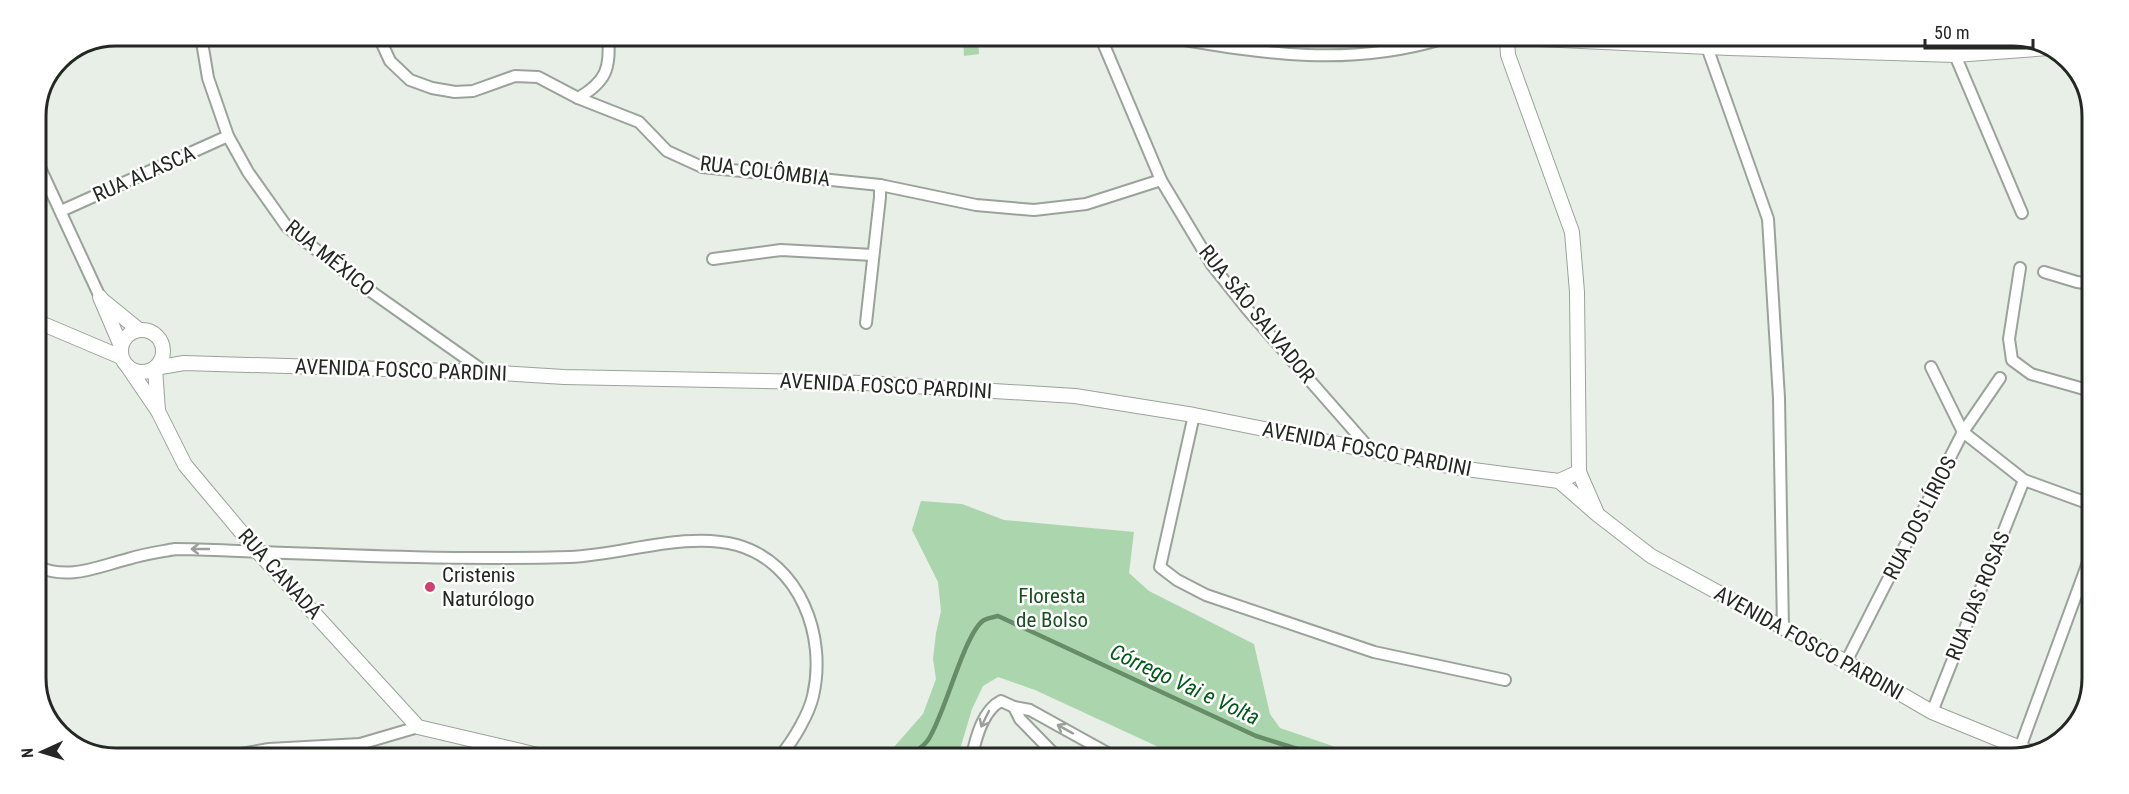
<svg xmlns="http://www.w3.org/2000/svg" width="2129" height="794" font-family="'Roboto Condensed',sans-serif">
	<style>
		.green { fill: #abd5ac }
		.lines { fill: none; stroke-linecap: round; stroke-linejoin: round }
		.stream { stroke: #668d68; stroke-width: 4.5 }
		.minor-casing { stroke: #9ba29b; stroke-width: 14 }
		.tertiary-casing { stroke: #9ba29b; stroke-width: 16 }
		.minor { stroke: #fff; stroke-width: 10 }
		.tertiary { stroke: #fff; stroke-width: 14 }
		.oneway { stroke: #9c9e9c }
		.poi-dot { fill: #ce416e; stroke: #fff; stroke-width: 2 }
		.labels { text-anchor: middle; stroke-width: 5; stroke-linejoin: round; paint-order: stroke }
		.street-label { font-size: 21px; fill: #242724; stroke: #fff }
		.poi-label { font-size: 21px; fill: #242724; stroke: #fff; text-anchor: start }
		.park-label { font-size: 21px; fill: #185120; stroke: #fff }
		.water-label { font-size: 22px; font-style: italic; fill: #015917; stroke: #fff }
		.rim { fill: none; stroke: #242724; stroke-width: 3 }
	</style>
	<rect width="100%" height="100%" fill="#e7efe7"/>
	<!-- green -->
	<g class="green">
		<path d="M963,38h15l1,16 -15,2z"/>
		<path d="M921,501l41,3 42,16 130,12 -5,41 20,18 105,53 16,70 10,14 85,29 -187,-1 -143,-66 -37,-13 -15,9 -11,23 -14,47h-72l37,-42 13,-35 -3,-20 3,-26 5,-22 -3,-29 -26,-52z"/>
	</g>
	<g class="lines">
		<!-- stream -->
		<path class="stream" d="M910,756c6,-5 14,-10 18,-16 17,-25 36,-107 56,-120 4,-2 10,-3 14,-4l258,120 64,20"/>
		<defs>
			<g id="minor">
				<path d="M201,36l7,42 20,58 20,36 39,55 72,56 126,89"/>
				<path d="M379,37l11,24 20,19 22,8 23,4 18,-1 42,-15 23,1 40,21 61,24 28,29 35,16 178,18 96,20 58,5 52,-6 75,-24"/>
				<path d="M1101,38l60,142 51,85 35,44 123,140"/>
				<path d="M1172,38c95,16 176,29 270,1"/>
				<path d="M1707,47l61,172 11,179 4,231"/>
				<path d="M1955,55l67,158"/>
				<path d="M578,98c28,-16 33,-30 30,-61"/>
				<path d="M36,159l64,138"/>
				<path d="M61,211l167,-75"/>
				<path d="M713,259l68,-9 92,5"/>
				<path d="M2020,268l-11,71 3,21 19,14 60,17"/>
				<path d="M2044,272l33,10 15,2"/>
				<path d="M866,323l14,-126v-12"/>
				<path d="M1931,367l32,65 61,48 66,24"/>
				<path d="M1194,415l-34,152 17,13 29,15 168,57 131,28"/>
				<path d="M36,566c33,15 60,1 92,-7 15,-5 31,-7 47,-10 29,0 57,2 86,3 103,4 206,8 309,5 52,-2 116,-26 167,-12 63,18 90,91 76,151 -4,18 -20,45 -32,59"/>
				<path d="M1846,662l117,-230 37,-54"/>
				<path d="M1014,707l6,12 36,37"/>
				<path d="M1932,712l92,-232"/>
				<path d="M2020,748l70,-191"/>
				<path d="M241,754l28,-5 91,-5 58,-17"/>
				<path d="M972,756c4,-19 11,-46 29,-55l13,6 16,3 83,46"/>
			</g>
			<g id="tertiary">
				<path d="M1507,39l1,16 64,177 5,60 2,180 17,39"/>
				<path d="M1540,39l189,9 226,7 94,-7"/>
				<path d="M100,297l21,49"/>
				<path d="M101,299l38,31"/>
				<path d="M36,321l85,36"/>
				<circle cx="142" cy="351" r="21"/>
				<path d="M128,367l30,44 27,54 73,87 160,175 120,28"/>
				<path d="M158,411l-3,-43 29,-5 301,9 79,5 301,6 210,13 119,19 264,53 101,13 20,-9"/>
				<path d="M1559,481l39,34 53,41 195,106 86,50 98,40"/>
			</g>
		</defs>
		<!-- minor casing -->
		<use href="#minor" class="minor-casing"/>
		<!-- tertiary casing -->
		<use href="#tertiary" class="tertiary-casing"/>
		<!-- minor -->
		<use href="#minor" class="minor"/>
		<!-- tertiary -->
		<use href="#tertiary" class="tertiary"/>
	</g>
	<!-- one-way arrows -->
	<defs><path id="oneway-shaft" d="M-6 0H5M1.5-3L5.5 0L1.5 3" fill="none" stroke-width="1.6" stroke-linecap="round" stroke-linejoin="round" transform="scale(1.5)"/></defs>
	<g class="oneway">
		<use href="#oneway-shaft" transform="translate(200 549) rotate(180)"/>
		<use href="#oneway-shaft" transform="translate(985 719) rotate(116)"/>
		<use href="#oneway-shaft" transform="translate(1065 729) rotate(-151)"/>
	</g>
	<!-- markers -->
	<circle class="poi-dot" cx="430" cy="587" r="6"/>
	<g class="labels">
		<!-- street labels -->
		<g class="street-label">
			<text transform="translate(765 171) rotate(7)" y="7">RUA COLÔMBIA</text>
			<text transform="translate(144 174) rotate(-24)" y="7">RUA ALASCA</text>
			<text transform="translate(330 258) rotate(39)" y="7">RUA MÉXICO</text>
			<text transform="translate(1257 314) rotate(51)" y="7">RUA SÃO SALVADOR</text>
			<text transform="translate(401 370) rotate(2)" y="7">AVENIDA FOSCO PARDINI</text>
			<text transform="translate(886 386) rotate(3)" y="7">AVENIDA FOSCO PARDINI</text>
			<text transform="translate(1367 449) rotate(11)" y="7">AVENIDA FOSCO PARDINI</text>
			<text transform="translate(1920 518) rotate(-63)" y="7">RUA DOS LÍRIOS</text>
			<text transform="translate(280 574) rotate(48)" y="7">RUA CANADÁ</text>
			<text transform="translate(1978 596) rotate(-68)" y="7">RUA DAS ROSAS</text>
			<text transform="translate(1809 643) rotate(29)" y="7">AVENIDA FOSCO PARDINI</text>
		</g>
		<!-- poi labels -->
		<g class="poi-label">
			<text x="442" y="582">Cristenis<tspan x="442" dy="24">Naturólogo</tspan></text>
		</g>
		<!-- park labels -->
		<g class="park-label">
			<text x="1052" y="603">Floresta<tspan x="1052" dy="24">de Bolso</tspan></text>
		</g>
		<!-- water labels -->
		<g class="water-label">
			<text transform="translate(1185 684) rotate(25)" y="8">Córrego Vai e Volta</text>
		</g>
	</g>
	<!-- crop -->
	<path d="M0 0H2129V794H0ZM116 46H2012A70 70 0 0 1 2082 116V678A70 70 0 0 1 2012 748H116A70 70 0 0 1 46 678V116A70 70 0 0 1 116 46Z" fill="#fff" fill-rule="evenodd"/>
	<path class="rim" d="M116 46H2012A70 70 0 0 1 2082 116V678A70 70 0 0 1 2012 748H116A70 70 0 0 1 46 678V116A70 70 0 0 1 116 46Z"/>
	<!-- north arrow -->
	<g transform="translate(42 752) rotate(266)" stroke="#ffffff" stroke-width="4.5" paint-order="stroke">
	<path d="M0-4.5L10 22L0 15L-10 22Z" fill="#242724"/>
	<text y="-9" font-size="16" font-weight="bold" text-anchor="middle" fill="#242724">N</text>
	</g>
	<!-- scale -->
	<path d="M1925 39v9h108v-9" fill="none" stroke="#242724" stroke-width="3"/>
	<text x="1934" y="39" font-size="18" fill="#242724" stroke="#ffffff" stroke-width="4.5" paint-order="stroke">50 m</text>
</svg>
